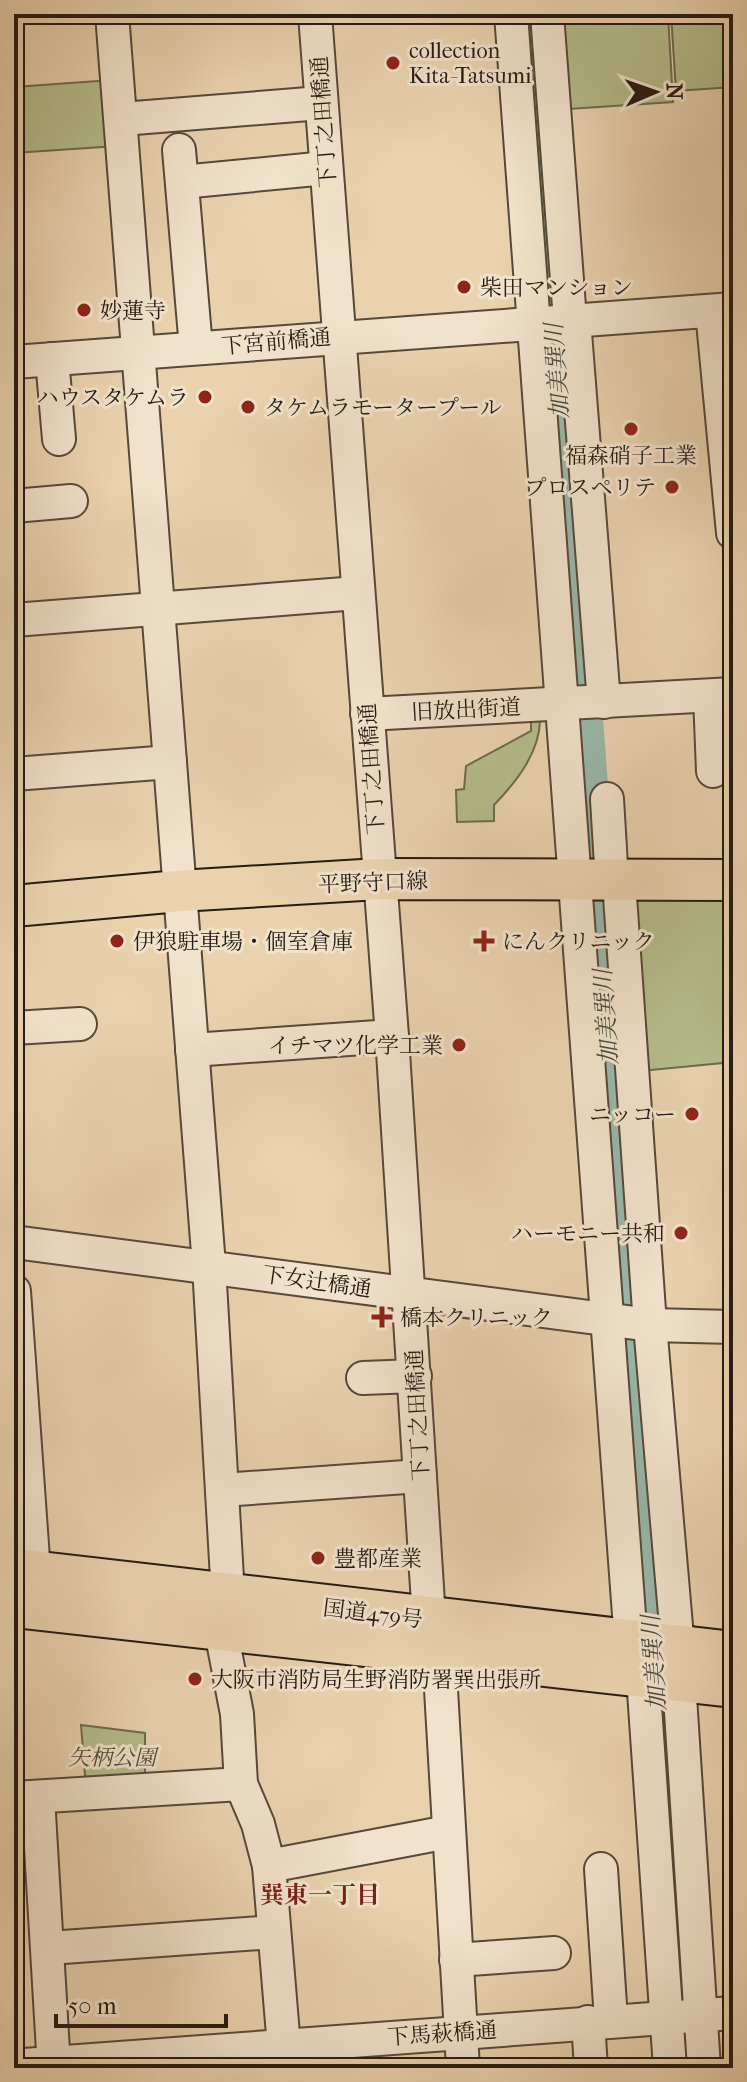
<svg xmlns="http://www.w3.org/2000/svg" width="747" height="2082" font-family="'IM FELL French Canon','Noto Serif JP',serif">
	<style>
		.green { fill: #b5bc8c; stroke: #6c6c4f; stroke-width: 2 }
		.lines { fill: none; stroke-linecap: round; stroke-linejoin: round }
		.river { stroke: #98b8aa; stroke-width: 40 }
		.minor-casing { stroke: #564939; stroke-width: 36 }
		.major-casing { stroke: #241b12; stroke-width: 44 }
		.highway-casing { stroke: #241b12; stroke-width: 48 }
		.minor { stroke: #f1e2cb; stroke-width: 32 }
		.major { stroke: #ead2af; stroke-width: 40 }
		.highway { stroke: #ead2af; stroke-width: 44 }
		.poi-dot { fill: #8f2418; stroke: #f1e2cb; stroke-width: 3 }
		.labels { text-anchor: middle; stroke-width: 6; stroke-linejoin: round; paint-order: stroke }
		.poi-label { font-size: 22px; fill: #241b12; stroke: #f1e2cb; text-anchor: start }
		.street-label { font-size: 22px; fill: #241b12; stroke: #f1e2cb }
		.park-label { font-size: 22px; font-style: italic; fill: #504b37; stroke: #f1e2cb }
		.water-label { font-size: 24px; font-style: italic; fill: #474a40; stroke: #f1e2cb }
		.neighbourhood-label { font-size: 24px; font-weight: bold; fill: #7a1f14; stroke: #f1e2cb }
	</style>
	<rect width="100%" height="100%" fill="#ead2af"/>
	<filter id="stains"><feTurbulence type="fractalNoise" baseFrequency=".0025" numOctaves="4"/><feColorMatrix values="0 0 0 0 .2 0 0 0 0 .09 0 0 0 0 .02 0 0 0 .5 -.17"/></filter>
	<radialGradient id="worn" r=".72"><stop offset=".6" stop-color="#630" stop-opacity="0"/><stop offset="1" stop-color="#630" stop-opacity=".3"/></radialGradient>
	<!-- green -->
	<g class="green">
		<path d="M599,14h69l5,88 -104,7 -6,-92z"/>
		<path d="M671,14h62v73l-57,4z"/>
		<path d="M112,80l5,66 -103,7v-66z"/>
		<path d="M531,717h9c1,34 -23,64 -46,88v16l-37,1 -1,-32 8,-1 2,-23 65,-35z"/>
		<path d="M729,895l4,167 -92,9 -10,-161 8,-10z"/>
		<path d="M81,1725l64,8v50l-59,5z"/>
	</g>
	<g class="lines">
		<!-- river -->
		<path class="river" d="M530,14l125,1663"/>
		<defs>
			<g id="minor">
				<path d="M112,14l97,1252 19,330"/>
				<path d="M315,14l77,1022 37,583 10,36 24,413"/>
				<path d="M511,14l120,1628"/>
				<path d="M547,14l23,306"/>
				<path d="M122,119l199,-16"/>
				<path d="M179,150l17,198"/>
				<path d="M182,182l144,-14"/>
				<path d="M712,311l21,222"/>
				<path d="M574,320l30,382"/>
				<path d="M52,359l7,80"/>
				<path d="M14,362l719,-53"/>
				<path d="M14,506l57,-5"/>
				<path d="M14,620l343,-27"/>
				<path d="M710,696l3,75"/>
				<path d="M367,714l366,-20"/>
				<path d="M14,774l156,-12"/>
				<path d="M607,799l5,83"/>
				<path d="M619,882l31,443 28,324"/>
				<path d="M14,1028l66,-4"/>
				<path d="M192,1050l200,-14"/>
				<path d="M14,1242l636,83 83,2"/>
				<path d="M14,1291l20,282 -2,19"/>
				<path d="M363,1378l52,-2"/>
				<path d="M222,1490l198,-14"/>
				<path d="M221,1631l16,83 4,70 17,40 11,42 15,181"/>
				<path d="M643,1677l27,391"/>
				<path d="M679,1681l25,387"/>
				<path d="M38,1797l16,271"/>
				<path d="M14,1798l227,-14"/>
				<path d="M269,1866l179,-34"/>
				<path d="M601,1869l10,151"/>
				<path d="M49,1948l225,-16"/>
				<path d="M456,1960l98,-7"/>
				<path d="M588,2022l3,46"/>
				<path d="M20,2068l4,-3 709,-52"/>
			</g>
			<path id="major" d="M14,906l165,-15 200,-12 354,1"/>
			<g id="highway">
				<path d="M14,1571l719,83"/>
				<path d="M14,1605l719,80"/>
			</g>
		</defs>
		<!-- minor casing -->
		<use href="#minor" class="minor-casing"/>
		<!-- major casing -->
		<use href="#major" class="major-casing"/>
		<!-- highway casing -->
		<use href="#highway" class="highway-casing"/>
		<!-- minor -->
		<use href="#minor" class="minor"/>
		<!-- major -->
		<use href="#major" class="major"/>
		<!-- highway -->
		<use href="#highway" class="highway"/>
	</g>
	<!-- markers -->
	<g class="poi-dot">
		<circle cx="393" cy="63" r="8"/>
		<circle cx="464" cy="287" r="8"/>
		<circle cx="84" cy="310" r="8"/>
		<circle cx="205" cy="397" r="8"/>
		<circle cx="248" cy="407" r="8"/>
		<circle cx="631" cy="429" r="8"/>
		<circle cx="672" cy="487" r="8"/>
		<circle cx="117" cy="941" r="8"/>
		<path d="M480 929h8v8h8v8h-8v8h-8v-8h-8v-8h8z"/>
		<circle cx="459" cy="1045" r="8"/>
		<circle cx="692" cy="1114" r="8"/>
		<circle cx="681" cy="1233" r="8"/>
		<path d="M378 1305h8v8h8v8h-8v8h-8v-8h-8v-8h8z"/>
		<circle cx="318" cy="1558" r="8"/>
		<circle cx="195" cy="1679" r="8"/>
	</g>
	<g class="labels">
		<!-- poi labels -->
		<g class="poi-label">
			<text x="409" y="58">collection<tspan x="409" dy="25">Kita-Tatsumi</tspan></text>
			<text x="480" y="295">柴田マンション</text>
			<text x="100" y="318">妙蓮寺</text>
			<text x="189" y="405" text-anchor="end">ハウスタケムラ</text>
			<text x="264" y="415">タケムラモータープール</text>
			<text x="631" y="463" text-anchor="middle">福森硝子工業</text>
			<text x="656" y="495" text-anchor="end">プロスペリテ</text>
			<text x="133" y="949">伊狼駐車場・個室倉庫</text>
			<text x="502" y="949">にんクリニック</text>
			<text x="443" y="1053" text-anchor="end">イチマツ化学工業</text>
			<text x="676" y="1122" text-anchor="end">ニッコー</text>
			<text x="665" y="1241" text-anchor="end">ハーモニー共和</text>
			<text x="400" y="1325">橋本クリニック</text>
			<text x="334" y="1566">豊都産業</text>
			<text x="211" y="1687">大阪市消防局生野消防署巽出張所</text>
		</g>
		<!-- street labels -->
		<g class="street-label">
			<text transform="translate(323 122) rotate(-94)" y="8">下丁之田橋通</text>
			<text transform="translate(276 341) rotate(-5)" y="8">下宮前橋通</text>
			<text transform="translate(466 709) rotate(-3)" y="8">旧放出街道</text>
			<text transform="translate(371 769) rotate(-94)" y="8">下丁之田橋通</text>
			<text transform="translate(373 882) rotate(-2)" y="8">平野守口線</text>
			<text transform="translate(317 1281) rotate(8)" y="8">下女辻橋通</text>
			<text transform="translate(417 1415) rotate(-93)" y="8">下丁之田橋通</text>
			<text transform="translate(373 1613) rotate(7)" y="8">国道479号</text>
			<text transform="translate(442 2033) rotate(-4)" y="8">下馬萩橋通</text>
		</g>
		<!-- park labels -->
		<g class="park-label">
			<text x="112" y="1765">矢柄公園</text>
		</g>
		<!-- water labels -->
		<g class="water-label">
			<text transform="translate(557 371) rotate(-94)" y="8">加美巽川</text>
			<text transform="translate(606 1017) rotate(-94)" y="8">加美巽川</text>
			<text transform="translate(654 1663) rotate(-94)" y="8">加美巽川</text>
		</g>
		<!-- neighbourhood labels -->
		<g class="neighbourhood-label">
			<text x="320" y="1903">巽東一丁目</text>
		</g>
	</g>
	<!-- margin -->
	<rect width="747" height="2082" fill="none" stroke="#ead2af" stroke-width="48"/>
	<rect x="16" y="16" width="715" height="2050" fill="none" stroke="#241b12" stroke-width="4"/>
	<rect x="24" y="24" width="699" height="2034" fill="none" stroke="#241b12" stroke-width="2"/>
	<!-- north arrow -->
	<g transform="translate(655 92) rotate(88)" stroke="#f1e2cb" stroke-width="6" paint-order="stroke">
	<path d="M0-6L14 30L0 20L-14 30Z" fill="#241b12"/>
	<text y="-12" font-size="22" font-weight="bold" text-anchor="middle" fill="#241b12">N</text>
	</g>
	<!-- scale -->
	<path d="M56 2014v12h170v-12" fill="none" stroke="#241b12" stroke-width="4"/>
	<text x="68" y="2014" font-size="24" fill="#241b12" stroke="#f1e2cb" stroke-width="6" paint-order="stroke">50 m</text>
	<rect width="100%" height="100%" filter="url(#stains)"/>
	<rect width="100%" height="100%" fill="url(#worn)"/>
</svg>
